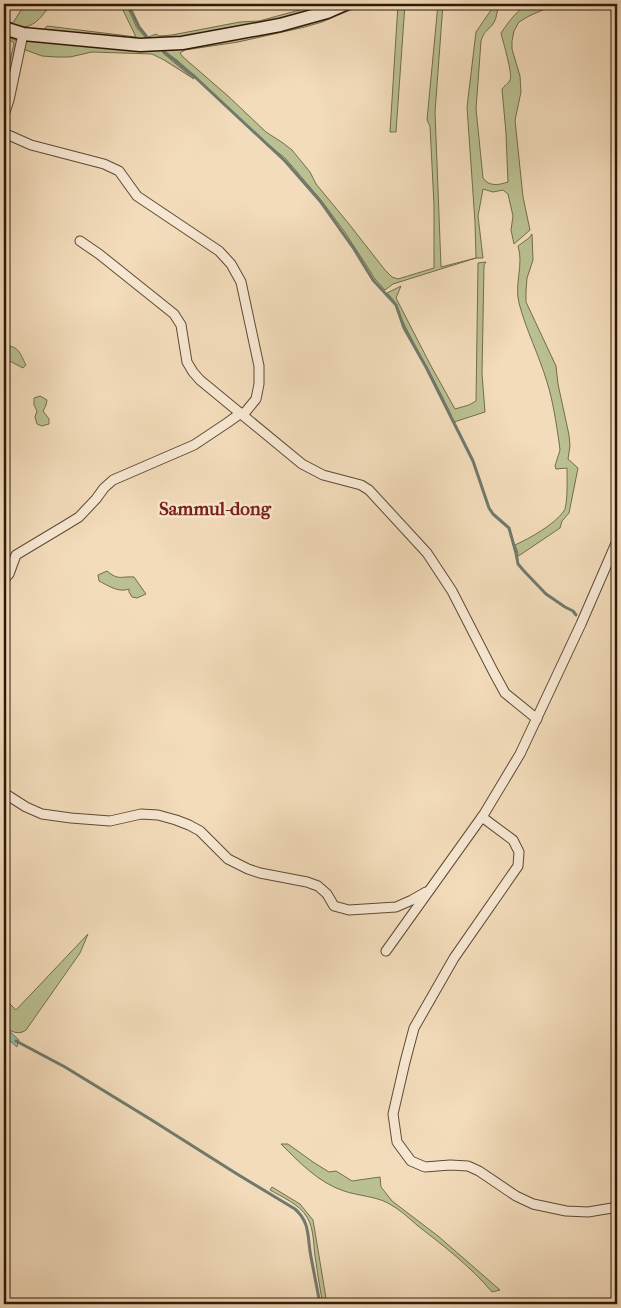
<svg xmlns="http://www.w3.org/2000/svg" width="621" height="1308" font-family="'IM FELL French Canon',serif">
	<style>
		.green { fill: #bac091; stroke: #746c4c }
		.water { fill: #9bbcaf; stroke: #707a6c }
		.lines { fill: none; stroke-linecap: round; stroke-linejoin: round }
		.stream { stroke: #707a6c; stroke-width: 3 }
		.street-casing { stroke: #604934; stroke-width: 11 }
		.secondary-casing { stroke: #2f1807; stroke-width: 15 }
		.street { stroke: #f7e8d3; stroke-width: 9 }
		.secondary { stroke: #f7e8d3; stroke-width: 12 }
		.labels { text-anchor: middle; stroke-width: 5; stroke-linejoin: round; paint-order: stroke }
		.quarter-label { font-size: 19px; font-weight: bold; fill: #7a1f14; stroke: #f7e8d3 }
	</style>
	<rect width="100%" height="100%" fill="#f3dcbb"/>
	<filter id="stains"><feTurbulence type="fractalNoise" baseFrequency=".004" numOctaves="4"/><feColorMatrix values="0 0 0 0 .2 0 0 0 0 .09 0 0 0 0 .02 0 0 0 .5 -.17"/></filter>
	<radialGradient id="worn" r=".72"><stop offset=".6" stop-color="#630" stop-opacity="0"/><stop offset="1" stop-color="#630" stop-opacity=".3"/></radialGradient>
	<!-- green -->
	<g class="green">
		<path d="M12,4h38c-5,9 -14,22 -26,23 -6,1 -14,-2 -20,-4v-3l9,3 8,-13z"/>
		<path d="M120,4h6l11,24 9,10 10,-4 3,2 13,-1 68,-13 19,-1 48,-13 1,-4h4l1,3 8,-3h10l-41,13 -107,22h-53l-87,-9 4,-4 89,11z"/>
		<path d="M357,4h8l-43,18 -17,5 -67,15 -53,8 -5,3 3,4 45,39 38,36 17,11 9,7 18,22 6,12 33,40 36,46 7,7 6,2 36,-11v-63l-4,-79 -3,-6 11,-116h5l-8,108 6,155 35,-9 -1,-36 -8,-115 9,-75 15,-22 2,-6h6c-2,6 -2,15 -6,20 -7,9 -8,5 -12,17l-5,68 7,69c6,9 16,7 25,4l-2,-49 -4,-44c2,-3 7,-6 8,-9 3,-6 -7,-38 -9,-47 7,-10 19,-28 31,-29 8,-1 17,0 24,0l-27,12 -10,6 -5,9 -2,10v8l8,27 1,16 -6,28 8,77 7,33 -16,14 -3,-14 2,-14 -5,-22 -5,-4 -10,2 -10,-3 -5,27 5,42h-7l-83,26 -8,6 -10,-11 -10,-16 -21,-32 -23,-31 -35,-41 -22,-18 -87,-81 -12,-8 -2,1 31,26 -30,-19 -12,-6 -60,-2 -22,5h-14l-14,-1 -19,-7 1,-4 5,-6 99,10 208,-35z"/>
		<path d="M398,4h7l-9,128h-6z"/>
		<path d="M4,36l9,3 4,2 -11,48h-2v-4l10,-41 -1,-2 -9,-4z"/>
		<path d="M532,234l1,26 -6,18 -1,13v11l30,64 2,18 11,51 1,11 -2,13 10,9 -9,45 -7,8 -2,7 -43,29 1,-4 -3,-8c15,-7 39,-20 49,-34 4,-6 3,-35 3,-43l-11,1 -1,-3 5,-16 -1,-8c-3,-20 -6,-41 -12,-60 -8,-27 -21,-52 -28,-79 -5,-19 5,-38 -1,-57l11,-8z"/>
		<path d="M486,262l-2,3 -2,109 3,38 -31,10c-14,-33 -33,-64 -49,-96 -8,-14 -5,-21 -18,-33l14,-7 -5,12 35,68 24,43 14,-4 7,-4 2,-138z"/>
		<path d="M4,345c16,2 15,7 22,20l-3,3 -19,-10z"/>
		<path d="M40,396l7,4 -1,5 -3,6 6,8v5l-7,2 -5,-2 -2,-7 2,-6 -3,-6v-7z"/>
		<path d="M107,571c12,10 14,5 27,6l12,17 -9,4 -5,-1 -3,-5v-3c-10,4 -20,-3 -30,-8l-1,-6z"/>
		<path d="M88,934l-8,19 -54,77c-8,6 -16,1 -22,-4v-28l12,12z"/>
		<path d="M281,1144h7l25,18 16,10 7,-1 16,10 28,-4 1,10 11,14 46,35 62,54 -8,2c-21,-25 -48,-46 -74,-66 -9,-8 -19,-17 -30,-23 -14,-7 -29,-7 -44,-12 -25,-8 -45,-29 -63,-47z"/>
		<path d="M272,1187l28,17 13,16 14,84h-4c-3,-14 -5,-28 -7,-42 -3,-14 -1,-32 -9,-45 -8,-13 -25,-20 -37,-27z"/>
	</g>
	<!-- water -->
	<path class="water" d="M4,1026l15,14 -2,7 -13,-11z"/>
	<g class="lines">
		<!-- stream -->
		<g class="stream">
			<path d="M128,4l11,23 8,10"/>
			<path d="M163,51l32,26 90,84 35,40 34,48 19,31 23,25 8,23 22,39 47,94 16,47 4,6 16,14 7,25 2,11 6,7 22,23 19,13 8,4 3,4"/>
			<path d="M16,1041l49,26 85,52 87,55 58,35c16,14 12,29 16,48 3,16 6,31 9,47"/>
		</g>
		<defs>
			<g id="street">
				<path d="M4,115l5,-15 14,-66"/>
				<path d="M4,133l27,12 73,19 15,7 18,25 82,55 12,13 10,18 18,84v18l-3,15 -13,16"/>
				<path d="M80,241l19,13 75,60 7,11 6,37 6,10 7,8 102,84 21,11 38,10 8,5 58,63 25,38 41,80 12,22 32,26"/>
				<path d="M4,579l5,-5 7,-19 50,-30 13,-8 17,-18 8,-11 9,-8 81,-35 33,-22 14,-10"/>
				<path d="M4,793l22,14 16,7 29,4 39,3 31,-7 17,1 18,5 13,5 11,6 28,28 20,10 12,4 47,9 11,4 9,8 7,12 15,4 47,-3 16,-7 14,-8"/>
				<path d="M482,817l31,23 6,12 -1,14 -64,92 -40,70 -9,34 -12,52 4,28 14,19 14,6 25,-2 18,1 11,5 37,25 17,8 33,7 22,1 24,-4 5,-2"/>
				<path d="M386,951l98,-137 36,-60 61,-130 36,-83"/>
			</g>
			<path id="secondary" d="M4,28l19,6 117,11 42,-2 98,-18 47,-13 18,-8"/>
		</defs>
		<!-- street casing -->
		<use href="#street" class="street-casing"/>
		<!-- secondary casing -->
		<use href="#secondary" class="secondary-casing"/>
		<!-- street -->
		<use href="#street" class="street"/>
		<!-- secondary -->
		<use href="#secondary" class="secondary"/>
	</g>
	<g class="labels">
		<!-- quarter labels -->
		<g class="quarter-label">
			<text x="215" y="515">Sammul-dong</text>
		</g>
	</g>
	<!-- margin -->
	<rect width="621" height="1308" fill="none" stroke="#f3dcbb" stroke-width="20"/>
	<rect x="5" y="5" width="611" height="1298" fill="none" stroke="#2f1807" stroke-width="2.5"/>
	<rect x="10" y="10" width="601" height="1288" fill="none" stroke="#2f1807"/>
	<rect width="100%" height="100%" filter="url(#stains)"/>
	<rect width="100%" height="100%" fill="url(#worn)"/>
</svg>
